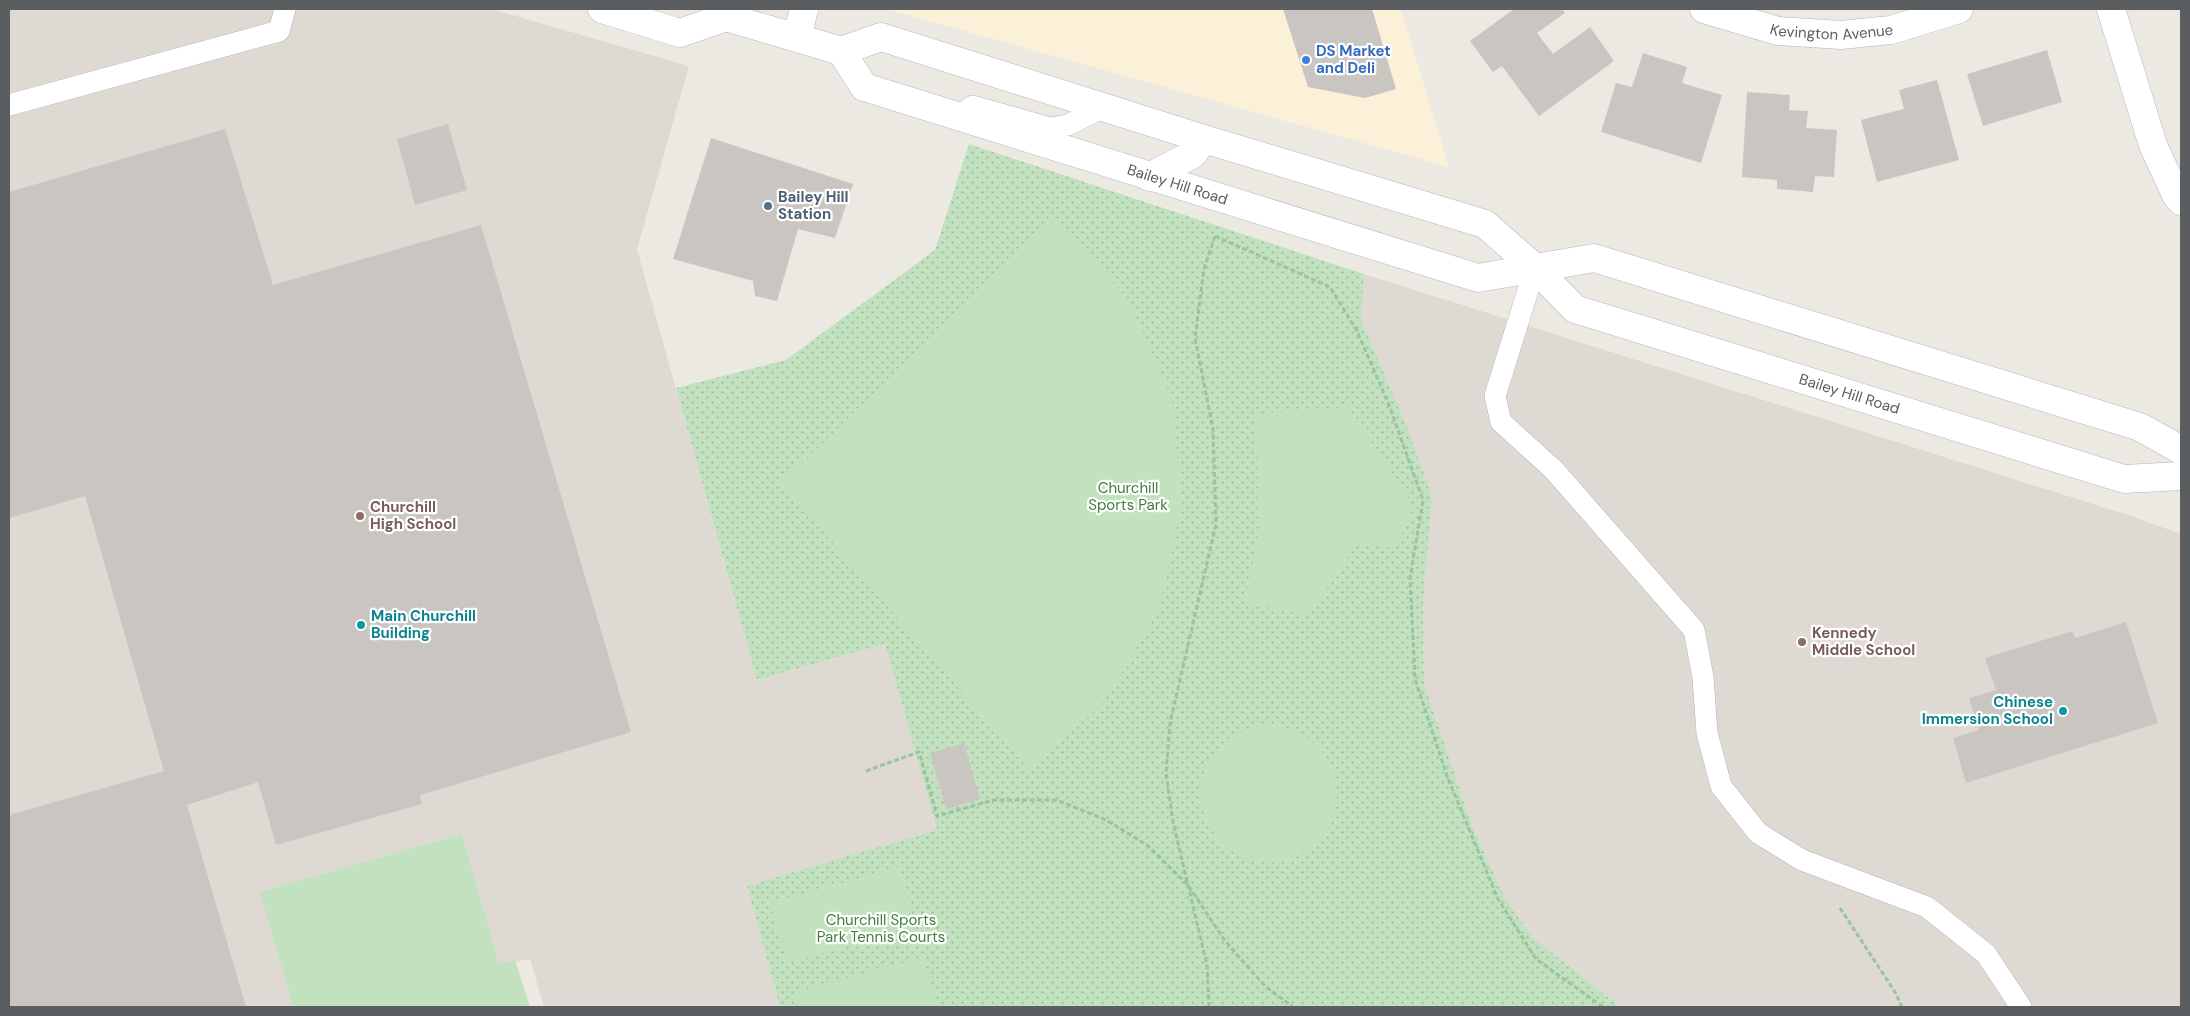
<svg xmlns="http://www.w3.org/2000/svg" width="2190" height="1016" font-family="'DM Sans',sans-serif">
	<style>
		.commercial { fill: #fbf0d8 }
		.education { fill: #dedad3 }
		.park { fill: url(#park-dots) }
		.garden { fill: #c2e2bf }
		.building { fill: #c9c5c0 }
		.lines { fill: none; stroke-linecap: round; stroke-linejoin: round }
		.service-casing { stroke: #b2b5b8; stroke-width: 22 }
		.minor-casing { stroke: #b2b5b8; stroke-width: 29 }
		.tertiary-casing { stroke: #b2b5b8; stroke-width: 29 }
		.secondary-casing { stroke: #b3b7bb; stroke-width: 29 }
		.path { stroke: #9ac3a2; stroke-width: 3; stroke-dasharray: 5 2.5; stroke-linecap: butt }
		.service { stroke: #fff; stroke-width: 21 }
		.minor { stroke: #fff; stroke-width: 28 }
		.tertiary { stroke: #fff; stroke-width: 28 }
		.secondary { stroke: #fff; stroke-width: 28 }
		.shop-dot { fill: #3f7fe0; stroke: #fff; stroke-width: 2 }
		.service-dot { fill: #5c6f8a; stroke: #fff; stroke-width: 2 }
		.education-dot { fill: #8d6e63; stroke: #fff; stroke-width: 2 }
		.culture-dot { fill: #0f9aa8; stroke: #fff; stroke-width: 2 }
		.labels { text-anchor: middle; stroke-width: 4.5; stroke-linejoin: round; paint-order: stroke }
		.street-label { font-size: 15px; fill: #5a5e61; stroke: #fff }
		.shop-label { font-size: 15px; font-weight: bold; fill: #366cbe; stroke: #fff; text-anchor: start }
		.service-label { font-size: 15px; font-weight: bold; fill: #4e5e75; stroke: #fff; text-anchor: start }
		.park-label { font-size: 15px; fill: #3c803a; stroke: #fff }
		.education-label { font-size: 15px; font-weight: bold; fill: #785e54; stroke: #fff; text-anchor: start }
		.culture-label { font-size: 15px; font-weight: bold; fill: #0d838f; stroke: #fff; text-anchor: start }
	</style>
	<defs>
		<pattern id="park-dots" width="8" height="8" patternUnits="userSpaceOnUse" patternTransform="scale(1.25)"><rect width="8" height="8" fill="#c2e2bf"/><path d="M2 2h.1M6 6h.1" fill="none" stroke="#a1ba9f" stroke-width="1.8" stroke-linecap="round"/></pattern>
	</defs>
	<rect width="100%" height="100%" fill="#ece9e2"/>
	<!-- commercial -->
	<path class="commercial" d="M886,9h515l48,158z"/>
	<!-- education -->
	<g class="education">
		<path d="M9,9h483l197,57 -52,183 120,431 128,-36 52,187 -190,55 33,121h-236l-14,-48 -31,6 -37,-131 -201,58 32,115h-284z"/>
		<path d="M1364,274l767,242 50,18v473h-561l-87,-70 -27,-37 -32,-70 -50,-146 -1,-85 -62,-279z"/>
	</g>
	<!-- park -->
	<path class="park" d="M969,144l395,130 -3,46 44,102 27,75 -9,102 1,85 50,146 32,70 27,37 87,70h-840l-33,-121 190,-56 -52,-186 -128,36 -81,-292 110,-28 149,-110z"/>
	<!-- garden -->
	<g class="garden">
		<path d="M1055,219l73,80 44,99 10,107 -23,105 -55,92 -74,69 -249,-288z"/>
		<path d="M1348,407l59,88 4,18 -15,35 -40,-3 -47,70 -65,-12 15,-68 -1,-70 -4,-51z"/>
		<circle cx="1269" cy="794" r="68"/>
		<path d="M462,834l37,130 16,-4 15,47h-237l-33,-115z"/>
		<path d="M899,867l17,60 -129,36 -17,-60z"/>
		<path d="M923,957l14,50h-139l-5,-14z"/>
	</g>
	<!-- building -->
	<g class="building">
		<path d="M1283,9h89l24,80 -31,9 -57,-11z"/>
		<path d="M1514,9h48l3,4 -28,20 16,21 37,-27 24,34 -75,55 -37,-50 -9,6 -23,-31z"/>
		<path d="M2047,50l15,52 -79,24 -16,-52z"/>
		<path d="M1643,53l44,14 -5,16 40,12 -21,68 -100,-31 15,-49 16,4z"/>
		<path d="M1937,80l22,80 -82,22 -16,-62 43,-11 -5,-19z"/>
		<path d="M1747,92l43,3 -1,15 19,1 -2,17 31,2 -3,47 -19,-1 -2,16 -36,-3v-9l-35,-3z"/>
		<path d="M448,124l19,66 -52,15 -18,-66z"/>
		<path d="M225,129l48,156 208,-60 150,507 -211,63 2,9 -146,41 -18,-63 -71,23 59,202h-237v-192l155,-44 -79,-275 -76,22v-326z"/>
		<path d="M711,138l142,46 -18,54 -37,-9 -21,72 -22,-5 -2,-15 -80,-22z"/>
		<path d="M2126,622l32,101 -192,60 -13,-45 26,-8 -10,-32 27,-8 -11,-32 88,-27 2,7z"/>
		<path d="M964,743l16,56 -34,10 -16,-56z"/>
	</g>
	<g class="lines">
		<defs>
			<g id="service">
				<path d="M9,105l270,-74 6,-22"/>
				<path d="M958,117l15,-11 77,22 18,-3 34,-17"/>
				<path d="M1535,268l-40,128 6,26 53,48 140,160 9,47 4,56 14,53 37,47 44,27 125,47 59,47 35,53"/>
			</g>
			<g id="minor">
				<path id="s1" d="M1704,9l74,22 63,4 50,-5 68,-21"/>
				<path d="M797,37l7,-28"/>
			</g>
			<path id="tertiary" d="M2111,9l42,136 23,50 5,6"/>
			<g id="secondary">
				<path id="s2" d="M602,9l78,24 46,-16 115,34 40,-14 323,102 281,85 50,44 40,41 549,170 57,-3"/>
				<path id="s3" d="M841,51l23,36 614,191 116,-20 546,169 41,23"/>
				<path d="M1149,177l44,-23 11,-15"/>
			</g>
		</defs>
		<!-- service casing -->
		<use href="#service" class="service-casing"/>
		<!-- minor casing -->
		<use href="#minor" class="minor-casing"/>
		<!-- tertiary casing -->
		<use href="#tertiary" class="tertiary-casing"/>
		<!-- secondary casing -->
		<use href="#secondary" class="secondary-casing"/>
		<!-- path -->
		<g class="path">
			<path d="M1215,236l115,51 27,44 32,74 34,95 -13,78 5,101 32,97 51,123 38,60 67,48"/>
			<path d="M866,771l53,-19 18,64 57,-16h63l49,20 41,25 41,40 37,56 40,45 28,21"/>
			<path d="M1840,908l55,84 7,15"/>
			<path d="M1209,1007l-2,-42 -34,-143 -7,-49 4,-50 46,-199 -3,-95 -18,-91 9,-69 11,-33"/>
		</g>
		<!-- service -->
		<use href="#service" class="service"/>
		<!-- minor -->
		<use href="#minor" class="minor"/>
		<!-- tertiary -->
		<use href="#tertiary" class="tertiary"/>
		<!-- secondary -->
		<use href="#secondary" class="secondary"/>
	</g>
	<!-- markers -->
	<circle class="shop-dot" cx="1306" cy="60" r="5"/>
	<circle class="service-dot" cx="768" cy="206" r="5"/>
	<g class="education-dot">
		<circle cx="360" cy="516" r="5"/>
		<circle cx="1802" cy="642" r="5"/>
	</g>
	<g class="culture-dot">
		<circle cx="361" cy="625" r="5"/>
		<circle cx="2063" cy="711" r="5"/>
	</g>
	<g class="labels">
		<!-- street labels -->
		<g class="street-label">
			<text dy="5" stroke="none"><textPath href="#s1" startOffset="131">Kevington Avenue</textPath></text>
			<text dy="5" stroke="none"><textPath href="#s3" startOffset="371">Bailey Hill Road</textPath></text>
			<text dy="5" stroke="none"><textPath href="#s2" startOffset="1336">Bailey Hill Road</textPath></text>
		</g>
		<!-- shop labels -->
		<g class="shop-label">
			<text x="1316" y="56">DS Market<tspan x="1316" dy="17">and Deli</tspan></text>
		</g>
		<!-- service labels -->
		<g class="service-label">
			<text x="778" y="202">Bailey Hill<tspan x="778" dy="17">Station</tspan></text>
		</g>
		<!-- park labels -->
		<g class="park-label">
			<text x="1128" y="493">Churchill<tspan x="1128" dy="17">Sports Park</tspan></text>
			<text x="881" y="925">Churchill Sports<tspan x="881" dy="17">Park Tennis Courts</tspan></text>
		</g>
		<!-- education labels -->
		<g class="education-label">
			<text x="370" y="512">Churchill<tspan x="370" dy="17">High School</tspan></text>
			<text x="1812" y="638">Kennedy<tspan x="1812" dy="17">Middle School</tspan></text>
		</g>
		<!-- culture labels -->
		<g class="culture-label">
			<text x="371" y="621">Main Churchill<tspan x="371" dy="17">Building</tspan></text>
			<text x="2053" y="707" text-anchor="end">Chinese<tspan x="2053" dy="17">Immersion School</tspan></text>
		</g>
	</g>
	<!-- border -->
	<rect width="2190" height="1016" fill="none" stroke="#5a5e61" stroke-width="20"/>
</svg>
